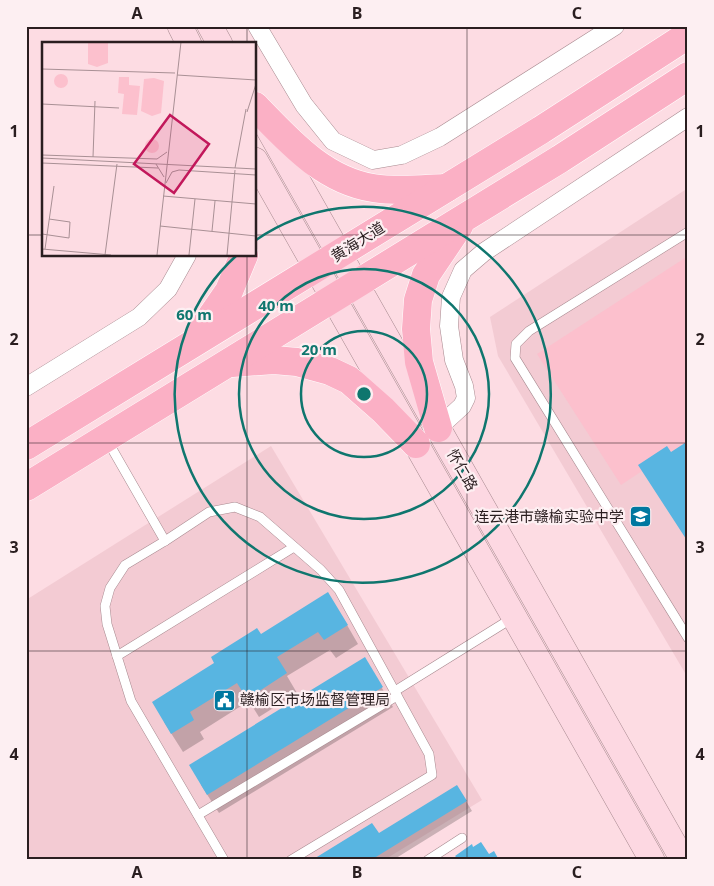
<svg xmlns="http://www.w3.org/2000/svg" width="714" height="886" font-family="'Noto Sans','Noto Sans SC',sans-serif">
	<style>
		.built { fill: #f3cbd3 }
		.green { fill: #fcc0cd }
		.shadow { fill: #0003 }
		.building { fill: #58b5e1 }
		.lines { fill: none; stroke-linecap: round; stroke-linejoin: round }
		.lane-casing { stroke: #a88a90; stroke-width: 10 }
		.street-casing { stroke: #a88a90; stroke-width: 19 }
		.secondary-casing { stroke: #a88a90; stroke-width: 26 }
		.primary-casing { stroke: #fff; stroke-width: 29 }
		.lane { stroke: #fff; stroke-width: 9 }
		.street { stroke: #fff; stroke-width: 18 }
		.secondary { stroke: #fdd8e2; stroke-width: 25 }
		.primary { stroke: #fbb0c5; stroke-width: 28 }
		.grid { fill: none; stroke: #2a1e20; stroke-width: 1; stroke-opacity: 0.55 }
		.ring { fill: none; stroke: #0f766e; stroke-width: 2.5 }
		.labels { text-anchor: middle; stroke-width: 4.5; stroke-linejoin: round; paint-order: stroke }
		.street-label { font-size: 15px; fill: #2a1e20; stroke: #fdeff2 }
		.poi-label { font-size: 15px; fill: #2a1e20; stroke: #fdeff2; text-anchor: end }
		.inset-road { fill: none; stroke: #a99095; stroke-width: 1 }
		.view { fill: #c2185b; fill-opacity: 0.15; stroke: #c2185b; stroke-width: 2.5 }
		.inset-edge { fill: none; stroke: #2a1e20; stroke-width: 2.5 }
		.centre { fill: #0f766e; stroke: #fdeff2; stroke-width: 2.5 }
		.ring-label { font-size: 15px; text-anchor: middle; font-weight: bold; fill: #0f766e; stroke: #fdeff2; stroke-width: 4.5; stroke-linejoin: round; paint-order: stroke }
		.neatline { fill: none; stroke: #2a1e20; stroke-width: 2 }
		.grid-label { font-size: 16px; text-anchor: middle; font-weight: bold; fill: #2a1e20 }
	</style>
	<rect width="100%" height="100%" fill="#fddce3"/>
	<!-- built -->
	<g class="built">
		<path d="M688,188v490l-190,-322 -8,-39z"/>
		<path d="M271,446l211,354 -98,60h-357l-1,-260z"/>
	</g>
	<!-- green -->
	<path class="green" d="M688,256v185l-17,11 -4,-6 -25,25 -21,14 -84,-131z"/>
	<!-- shadow -->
	<g class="shadow">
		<path d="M347,625l11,19 -22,14 -6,-8 -43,26 10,17 -38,24 -10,-16 -49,31 4,7 -21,13 -19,-30 96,-86z"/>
		<path d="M365,659l28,48 -174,106 -18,-28z"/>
		<path d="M457,786l15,25 -79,49h-79l67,-21z"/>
	</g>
	<!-- building -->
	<g class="building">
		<path d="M688,441v101l-50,-77 29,-19 4,6z"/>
		<path d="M328,592l20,33 -24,15 -6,-8 -41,25 10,16 -40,26 -10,-16 -47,29 4,8 -23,14 -19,-32 62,-39 -3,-6 46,-29 4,6z"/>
		<path d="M365,657l18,30 -176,108 -18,-30z"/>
		<path d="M457,785l10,16 -96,59h-59l60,-37 7,10z"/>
		<path d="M481,842l8,12 5,-3 5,9h-45l3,-2 -2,-2 17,-12 1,3z"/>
	</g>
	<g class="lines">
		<defs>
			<g id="lane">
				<path d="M688,232l-159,99 -13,13 -1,14 173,280"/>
				<path d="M107,440l58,101"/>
				<path d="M117,656l177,-109"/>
				<path d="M395,691l119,-74"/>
				<path d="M198,815l199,-119"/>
				<path d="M224,860l-93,-159 -24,-77 -2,-18 5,-18 15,-23 40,-24 44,-29 26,-5 25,10 61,53 18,20 90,164 3,21 -141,85"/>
				<path d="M428,860l34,-22"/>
			</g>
			<g id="street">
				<path d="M257,26l47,79 29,36 40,19 29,-5 38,-18 175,-111"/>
				<path d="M26,387l113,-70 29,-28 19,-34"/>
				<path d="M438,428l24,-22 4,-8 -2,-12 -10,-26 -5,-34 2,-29 12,-27 21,-18 204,-135"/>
			</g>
			<g id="secondary">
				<path d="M180,26l9,18"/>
				<path d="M210,26l10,18"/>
				<path d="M265,123l418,737"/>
				<path d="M255,160l397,700"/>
			</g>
			<g id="primary">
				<path d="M255,106c34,35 68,74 118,82 24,4 49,1 73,0"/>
				<path d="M198,336l31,-45 15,-36"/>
				<path d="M232,363l42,-3 23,2 33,9 19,9 34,30 33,34"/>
				<path d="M438,428l-19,-66 -3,-33 2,-29 8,-25 33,-49"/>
				<path d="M26,446l515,-316 147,-95"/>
				<path d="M26,487l534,-328 128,-83"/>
			</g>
		</defs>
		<!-- lane casing -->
		<use href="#lane" class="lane-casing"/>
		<!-- street casing -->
		<use href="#street" class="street-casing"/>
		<!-- secondary casing -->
		<use href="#secondary" class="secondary-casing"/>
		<!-- primary casing -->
		<use href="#primary" class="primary-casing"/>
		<!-- lane -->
		<use href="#lane" class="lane"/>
		<!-- street -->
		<use href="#street" class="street"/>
		<!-- secondary -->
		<use href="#secondary" class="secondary"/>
		<!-- primary -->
		<use href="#primary" class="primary"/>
	</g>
	<!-- grid -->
	<path class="grid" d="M247,26v18M467,26v834M26,235h18M255,235h433M247,255v605M26,443h662M26,651h662"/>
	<!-- distance rings -->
	<g class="ring">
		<circle cx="364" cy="394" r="63"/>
		<circle cx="364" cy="394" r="125"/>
		<path d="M256 240A188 188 0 1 1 237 255"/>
	</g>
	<!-- icons -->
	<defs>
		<symbol id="school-square" viewBox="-11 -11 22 22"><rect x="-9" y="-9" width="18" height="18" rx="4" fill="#0078a0" stroke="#fdeff2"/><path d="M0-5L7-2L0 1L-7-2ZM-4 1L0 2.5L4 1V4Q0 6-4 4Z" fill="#fff"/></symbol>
		<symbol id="civic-square" viewBox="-11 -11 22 22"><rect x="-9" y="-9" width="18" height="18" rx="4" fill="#0078a0" stroke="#fdeff2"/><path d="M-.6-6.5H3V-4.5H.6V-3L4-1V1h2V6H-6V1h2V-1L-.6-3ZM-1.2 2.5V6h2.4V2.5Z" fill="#fff"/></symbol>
	</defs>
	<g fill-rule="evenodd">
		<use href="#school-square" x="628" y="504" width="25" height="25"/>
		<use href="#civic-square" x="212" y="688" width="25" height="25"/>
	</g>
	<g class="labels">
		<!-- street labels -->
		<g class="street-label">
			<text transform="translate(358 242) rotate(-32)" y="5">黄海大道</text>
			<text transform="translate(462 470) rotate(60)" y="5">怀仁路</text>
		</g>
		<!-- poi labels -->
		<g class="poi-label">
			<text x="624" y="522">连云港市赣榆实验中学</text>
			<text x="240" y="705" text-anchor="start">赣榆区市场监督管理局</text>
		</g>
	</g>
	<!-- overview -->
	<g transform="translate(42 42)">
		<rect width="214" height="214" fill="#fddce3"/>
		<path d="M46,0h20v21l-11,4 -9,-3zM12 39a7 7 0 1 1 14 0a7 7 0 1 1-14 0ZM77,35h10v8l11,1 -3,29 -15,-1 2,-20 -6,-1zM112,36l10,3 -3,32 -9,3 -11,-5 3,-32zM103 104a7 7 0 1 1 14 0a7 7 0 1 1-14 0Z" fill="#fcc0cd"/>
		<path class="inset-road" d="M0,27l133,4M135,33l79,5M0,62l77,4M205,70l9,-28M0,113l115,4 10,-7M51,115l2,-56M0,116l214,11M0,121l116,5M114,122l8,13M193,126l11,-59M124,141l6,-11 7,-2 77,5M121,154l93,8M118,184l96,10M170,189l3,-30M0,192l27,4 1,-16 -21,-3M0,207l69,6M3,207l9,-63M63,213l12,-91M115,213l24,-213M147,213l6,-56M185,213l8,-85"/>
		<path class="view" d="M128,73l39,29 -35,49 -40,-29z"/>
		<rect width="214" height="214" class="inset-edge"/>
	</g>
	<circle cx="364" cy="394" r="8" class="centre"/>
	<g class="ring-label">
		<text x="276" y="311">40 m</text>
		<text x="194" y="320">60 m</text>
		<text x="319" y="355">20 m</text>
	</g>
	<!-- border -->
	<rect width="714" height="886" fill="none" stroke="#fdeff2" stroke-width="55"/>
	<rect x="28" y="28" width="658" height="830" class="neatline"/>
	<g class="grid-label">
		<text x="137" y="19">A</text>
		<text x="357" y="19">B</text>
		<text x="577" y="19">C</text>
		<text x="14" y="137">1</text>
		<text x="700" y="137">1</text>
		<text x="14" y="345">2</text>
		<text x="700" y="345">2</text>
		<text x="14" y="553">3</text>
		<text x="700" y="553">3</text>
		<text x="14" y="760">4</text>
		<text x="700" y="760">4</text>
		<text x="137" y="878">A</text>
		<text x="357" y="878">B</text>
		<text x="577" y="878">C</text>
	</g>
</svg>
